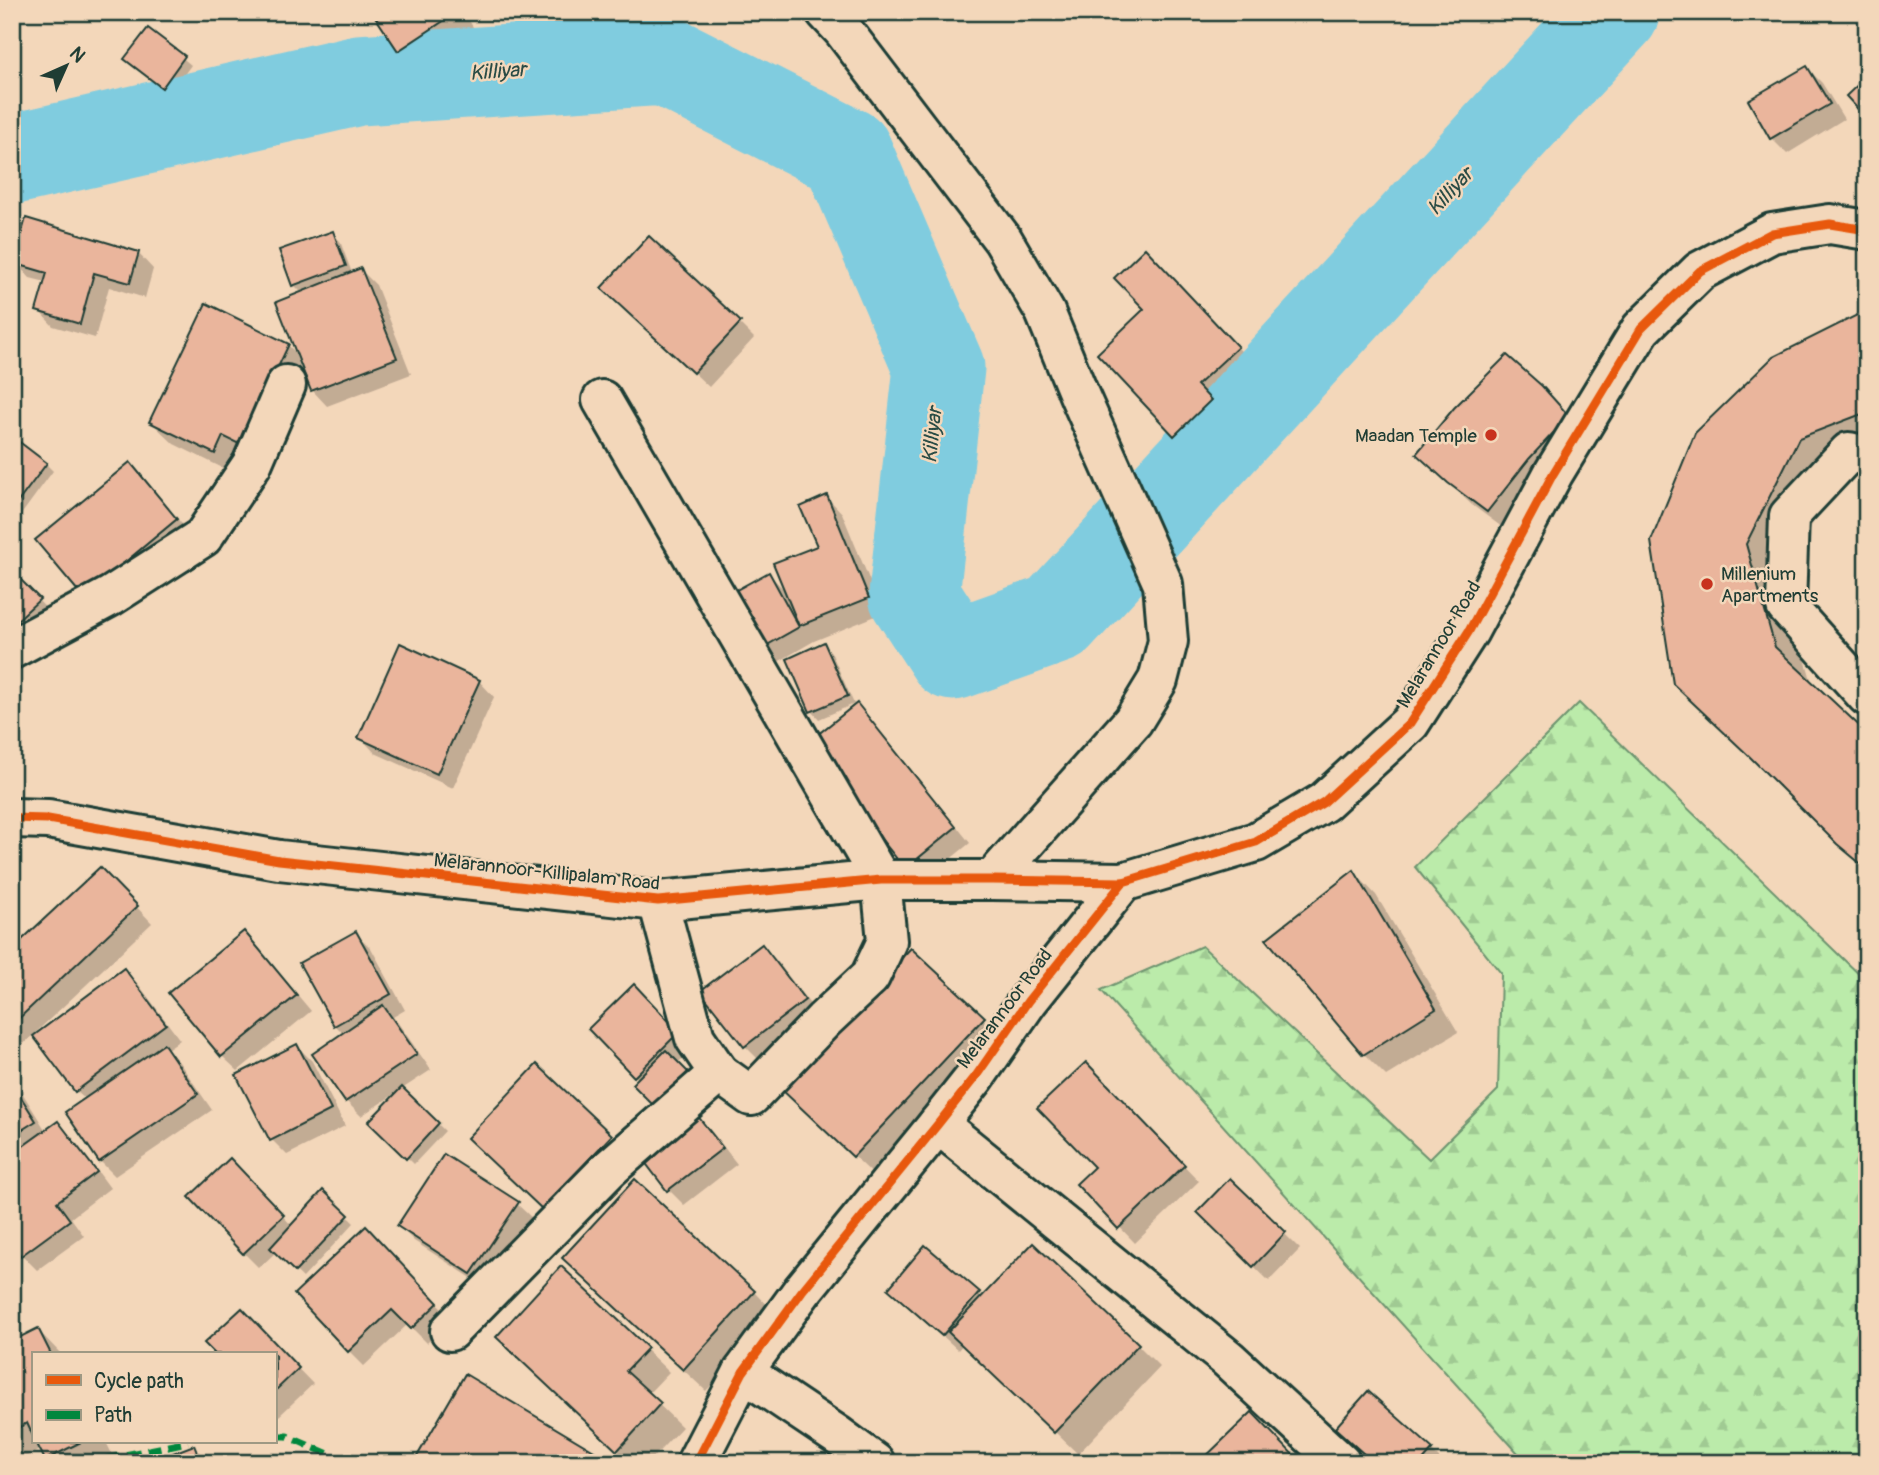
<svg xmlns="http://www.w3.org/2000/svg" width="1879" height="1475" font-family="Pangolin,sans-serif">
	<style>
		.forest { fill: url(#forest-firs); stroke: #6d946f; stroke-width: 2 }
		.shadow { fill: #0003 }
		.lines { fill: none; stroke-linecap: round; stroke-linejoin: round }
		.river { stroke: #80ccdf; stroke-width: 91 }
		.building { fill: #eab59c; stroke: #1f3d34; stroke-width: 2 }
		.minor-casing { stroke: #1f3d34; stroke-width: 44 }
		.minor { stroke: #f3d7ba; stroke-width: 38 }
		.quiet { stroke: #00873e; stroke-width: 7; stroke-dasharray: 14 7; stroke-linecap: butt }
		.cycleway-casing { stroke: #f3d7ba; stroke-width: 13 }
		.cycleway { stroke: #e8590c; stroke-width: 9 }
		.poi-dot { fill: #c8321e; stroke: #f3d7ba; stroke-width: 2.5 }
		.labels { text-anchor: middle; stroke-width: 5; stroke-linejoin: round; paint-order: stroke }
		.poi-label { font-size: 19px; fill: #1f3d34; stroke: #f3d7ba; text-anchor: end }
		.street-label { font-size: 19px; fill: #1f3d34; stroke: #f3d7ba }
		.water-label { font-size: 21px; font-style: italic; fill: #294b45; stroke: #f3d7ba }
	</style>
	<defs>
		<pattern id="forest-firs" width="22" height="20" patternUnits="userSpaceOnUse" patternTransform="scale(1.75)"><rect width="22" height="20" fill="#bbebaa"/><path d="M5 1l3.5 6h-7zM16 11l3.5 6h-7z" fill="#a0ca93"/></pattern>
	</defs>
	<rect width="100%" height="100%" fill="#f3d7ba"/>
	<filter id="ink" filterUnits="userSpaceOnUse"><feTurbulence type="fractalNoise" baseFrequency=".0143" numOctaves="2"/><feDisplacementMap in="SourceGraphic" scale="14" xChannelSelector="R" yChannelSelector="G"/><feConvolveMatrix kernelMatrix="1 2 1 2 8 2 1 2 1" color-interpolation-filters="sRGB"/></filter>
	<g filter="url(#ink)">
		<!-- forest -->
		<path class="forest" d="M1579,703l288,279v481h-340l-426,-473 101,-44 227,213 69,-69 3,-117 -86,-106z"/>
		<!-- shadow -->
		<g class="shadow">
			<path d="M203,12h20l-10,10z"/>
			<path d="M374,12h90l9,15 -58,38 -16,-15z"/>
			<path d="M149,30l42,35 -21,29 -44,-35z"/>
			<path d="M1807,68l15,15 22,36 -57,35 -16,-16 -21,-37z"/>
			<path d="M332,233l8,8 12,32 9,-3 15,15 35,89 -84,32 -15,-16 -5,-14 -43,90 -27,9 -63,-31 -23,-22 137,-77 10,10 4,-62 -8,-8z"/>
			<path d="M138,253l15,16 -8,29 -36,-11 -14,51 -42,-12 -15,-16 8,-28 -16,-4 -15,-16z"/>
			<path d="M1167,273l92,97 -41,39 14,14 -35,34 -22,-23 -29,-125z"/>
			<path d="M619,303l120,20 15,15 -45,49z"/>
			<path d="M1867,312v152l-31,12 -53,107 29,100 55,52v136l-77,-77 -137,-253z"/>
			<path d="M1541,387l49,53 -80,93 -38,-28 -31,-29z"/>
			<path d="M12,441l34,23 7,7 -38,52 -3,-2z"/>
			<path d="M130,465l15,15 46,55 -92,76z"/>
			<path d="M827,497l15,16 41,100 -69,28 -43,25 -15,-15 13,-77 18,19 32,-46z"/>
			<path d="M12,572l41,44 -41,39z"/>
			<path d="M823,644l8,8 23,52 -35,15 -7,-8 -23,-51z"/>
			<path d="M479,681l15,16 -41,91 -78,-35 -15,-16z"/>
			<path d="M857,706l15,15 98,122 -49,40z"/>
			<path d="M100,869l52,54 -117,110 2,2 87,-65 15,15 41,55 -13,9 12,13 33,48 -97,66 -15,-15 -14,-61 -10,-9 -42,-57 -22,21v-104z"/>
			<path d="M1354,872l22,23 82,137 -72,44 -22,-22z"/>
			<path d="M355,933l16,15 34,62 -12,7 5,6 33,47 -29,19 43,42 -31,33 -43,-42 28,-31 -38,25 -15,-15 -2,-67 -9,-9z"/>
			<path d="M244,934l15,15 52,62 -73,60 -16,-15 -51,-63z"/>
			<path d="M762,946l15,15 42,55 -59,45 -15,-15z"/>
			<path d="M911,950l95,91 -129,137 -72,-68z"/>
			<path d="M634,986l59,62 -16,16 17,17 -31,31 -24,-32 -49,-51z"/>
			<path d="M297,1046l15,15 33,65 -58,29 -15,-15z"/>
			<path d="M1086,1064l113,117 -64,62 -57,-59 18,-17z"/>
			<path d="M12,1083l11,11 23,37 12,-8 15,15 37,50 -39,30 13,18 -47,34 -15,-15 -10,-13z"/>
			<path d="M696,1117l16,15 25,32 -53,41 -15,-15 -26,-32z"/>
			<path d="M611,1136l15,15 -68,72 -73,-70z"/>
			<path d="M245,1175l47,51 31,-33 31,30 -51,55 -27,-26 -17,16 -15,-15z"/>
			<path d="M1230,1180l70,69 -31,32 -70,-69z"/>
			<path d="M517,1204l16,15 -46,69 -73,-47 -15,-15z"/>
			<path d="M381,1243l71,76 -25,24 -19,-19 -44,42 -15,-15z"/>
			<path d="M925,1248l58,50 155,47 22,22 -82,87 -115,-110 -5,6 -67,-61z"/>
			<path d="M561,1269l108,103 -21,22 34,33 -34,36h-17l-111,-104z"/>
			<path d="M587,1280l167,12 22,23 -70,76z"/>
			<path d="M242,1311l71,73 -35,33 -3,-3v-60h-58l-10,-11z"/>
			<path d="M38,1330l23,24h-28v88h73l8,16 -8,5h-55l-9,-14 -30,14v-120z"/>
			<path d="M1368,1394l64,57 12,12h-69z"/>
			<path d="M194,1447l7,7 3,9h-50z"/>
		</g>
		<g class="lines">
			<!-- river -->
			<path class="river" d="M12,158l2,1 345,-79 305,-20 183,93 92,215 -25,227 39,60 104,-37 557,-606"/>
		</g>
		<!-- building -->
		<g class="building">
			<path d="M372,12h85l-59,39z"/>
			<path d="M148,28l37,28 -23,32 -38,-29z"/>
			<path d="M1807,66l23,38 -60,35 -22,-39z"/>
			<path d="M1867,76v43l-21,-23z"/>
			<path d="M26,218l113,34 -9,31 -36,-10 -14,51 -44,-13 11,-38 -34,-10z"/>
			<path d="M333,231l13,35 -54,20 -13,-36z"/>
			<path d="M649,236l92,86 -48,51 -92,-85z"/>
			<path d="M1145,248l93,99 -41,38 14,15 -37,36 -77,-82 47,-45 -30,-31z"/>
			<path d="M361,268l36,90 -86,33 -35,-89z"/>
			<path d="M206,303l83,41 -48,101 -18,-9 -8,18 -66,-32z"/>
			<path d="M1867,310v102l-68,26 -53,106 29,103 92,86v136l-30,-25 -87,-87 -77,-73 -22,-143 44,-108 78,-76z"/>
			<path d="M1507,355l35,31 27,30 -40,43 -42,53 -39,-29 -32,-29 38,-46z"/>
			<path d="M13,437l34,26 -35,47v-72z"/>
			<path d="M130,462l47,57 -94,78 -48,-57z"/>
			<path d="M827,495l42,103 -70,28 -26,-63 44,-17 -17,-39z"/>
			<path d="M12,571l28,28 -28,26z"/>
			<path d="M769,572l30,55 -44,25 -31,-55z"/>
			<path d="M824,642l24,54 -38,16 -23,-53z"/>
			<path d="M400,643l80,37 -43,94 -79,-36z"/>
			<path d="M857,703l99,124 -51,42 -99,-125z"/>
			<path d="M100,867l38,39 -126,119v-76z"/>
			<path d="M1354,870l82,139 -73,46 -97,-116z"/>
			<path d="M244,931l53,64 -76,62 -53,-64z"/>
			<path d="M356,931l35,63 -57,32 -35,-63z"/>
			<path d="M762,944l43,56 -61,47 -44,-56z"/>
			<path d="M911,948l74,69 -132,140 -73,-69z"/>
			<path d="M124,968l42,56 -91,68 -42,-56z"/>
			<path d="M634,984l45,48 -45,45 -46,-48z"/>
			<path d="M383,1005l34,49 -72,48 -33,-48z"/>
			<path d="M164,1044l34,50 -99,68 -34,-50z"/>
			<path d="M297,1044l34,66 -61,31 -34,-66z"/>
			<path d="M666,1050l22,22 -34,34 -22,-22z"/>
			<path d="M1086,1062l99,103 -67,64 -42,-45 18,-17 -57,-59z"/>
			<path d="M537,1064l75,71 -70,74 -75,-71z"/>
			<path d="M12,1083l24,38 -24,15z"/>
			<path d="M402,1087l37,36 -33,36 -38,-37z"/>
			<path d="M697,1115l26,33 -56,43 -26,-34z"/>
			<path d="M58,1121l39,51 -40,30 13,18 -49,36 -9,-11v-91z"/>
			<path d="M444,1154l75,48 -48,72 -74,-48z"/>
			<path d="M230,1158l54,57 -41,39 -54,-57z"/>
			<path d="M1230,1178l56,54 -33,35 -56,-55z"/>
			<path d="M635,1179l120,112 -72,79 -121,-112z"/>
			<path d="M323,1190l26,25 -54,57 -25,-24z"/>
			<path d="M366,1226l72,77 -27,26 -19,-19 -44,42 -54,-58z"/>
			<path d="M1033,1243l106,101 -85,89 -106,-101z"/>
			<path d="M925,1245l55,47 -38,44 -54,-47z"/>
			<path d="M561,1266l87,82 -22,23 35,32 -44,48 -121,-114z"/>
			<path d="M242,1308l57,60 -24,23v-37h-60l-11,-11z"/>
			<path d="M38,1328l13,26h-18v82l-6,-13 -15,8v-90z"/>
			<path d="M465,1374l149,89h-194l-5,-3z"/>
			<path d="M1368,1391l65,58 -12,14h-47l-39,-35z"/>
			<path d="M1252,1412l49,51h-102z"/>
			<path d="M36,1442h45l-36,18z"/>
			<path d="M194,1445l7,18h-49v-2z"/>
		</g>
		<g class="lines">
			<defs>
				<g id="minor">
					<path d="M826,12l17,18 160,210 42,72 35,85 83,187 5,57 -10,39 -25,41 -141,159"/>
					<path d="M602,400l279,480 6,61 -17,36 -46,43 -73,76 -32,-23"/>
					<path d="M1867,456l-18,-4 -60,64 -3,90 81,90"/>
					<path d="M12,649l99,-53 92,-59 49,-73 34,-79"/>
					<path d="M12,818l36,1 231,41 379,41 223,-21h111l131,2"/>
					<path d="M938,1124l290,235 113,104"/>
					<path d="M450,1331l159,-162 110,-96 -24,-35 -37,-137"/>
					<path d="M743,1372l94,63 38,28"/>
					<path d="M696,1463l47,-91 59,-81 136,-167 38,-48 52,-75 95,-119 133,-40 68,-40 86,-79 59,-92 84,-157 88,-145 59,-58 72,-38 58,-9 37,6"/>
				</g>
			</defs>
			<!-- minor casing -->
			<use href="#minor" class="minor-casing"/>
			<!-- minor -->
			<use href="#minor" class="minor"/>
			<!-- quiet -->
			<g class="quiet">
				<path d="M275,1436h12l62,27"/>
				<path d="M85,1463l103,-21"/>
			</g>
			<defs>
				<g id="cycleway">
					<path d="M12,818l36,1 231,41 379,41 223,-21h111l131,2"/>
					<path d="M696,1463l47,-91 59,-81 136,-167 38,-48 52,-75 95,-119 133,-40 68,-40 86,-79 59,-92 84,-157 88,-145 59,-58 72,-38 58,-9 37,6"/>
				</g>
			</defs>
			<!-- cycleway casing -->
			<use href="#cycleway" class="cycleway-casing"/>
			<!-- cycleway -->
			<use href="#cycleway" class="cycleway"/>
		</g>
	</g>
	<!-- markers -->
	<g class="poi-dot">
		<circle cx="1491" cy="435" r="7"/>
		<circle cx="1707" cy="584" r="7"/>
	</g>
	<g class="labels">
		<!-- poi labels -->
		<g class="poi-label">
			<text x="1477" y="442">Maadan Temple</text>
			<text x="1721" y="580" text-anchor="start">Millenium<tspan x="1721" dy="22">Apartments</tspan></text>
		</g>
		<!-- street labels -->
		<g class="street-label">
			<text transform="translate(1438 644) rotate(-59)" y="7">Melarannoor Road</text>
			<text transform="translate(547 871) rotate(6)" y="7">Melarannoor-Killipalam Road</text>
			<text transform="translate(1004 1008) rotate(-53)" y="7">Melarannoor Road</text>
		</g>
		<!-- water labels -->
		<g class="water-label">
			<text transform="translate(498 71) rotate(-4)" y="7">Killiyar</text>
			<text transform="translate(1450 191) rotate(-47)" y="7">Killiyar</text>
			<text transform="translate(932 435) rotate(-84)" y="7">Killiyar</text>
		</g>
	</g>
	<!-- margin -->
	<rect width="1879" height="1475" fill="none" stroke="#f3d7ba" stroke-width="42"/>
	<rect x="21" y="21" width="1837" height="1433" fill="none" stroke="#1f3d34" stroke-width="2.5" filter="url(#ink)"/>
	<!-- legend -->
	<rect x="32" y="1352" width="245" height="91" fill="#f3d7ba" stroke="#9e9984" stroke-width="2"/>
	<rect x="46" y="1375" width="35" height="10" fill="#e8590c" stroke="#9e9984" stroke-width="2"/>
	<text x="94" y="1388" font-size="21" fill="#1f3d34">Cycle path</text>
	<rect x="46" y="1410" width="35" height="10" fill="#00873e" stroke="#9e9984" stroke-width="2"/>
	<text x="94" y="1422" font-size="21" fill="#1f3d34">Path</text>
	<!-- north arrow -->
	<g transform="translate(66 66) rotate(45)" stroke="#f3d7ba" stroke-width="5" paint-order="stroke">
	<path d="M0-5L12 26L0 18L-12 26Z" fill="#1f3d34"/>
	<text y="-10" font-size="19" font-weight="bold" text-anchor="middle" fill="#1f3d34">N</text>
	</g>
</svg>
